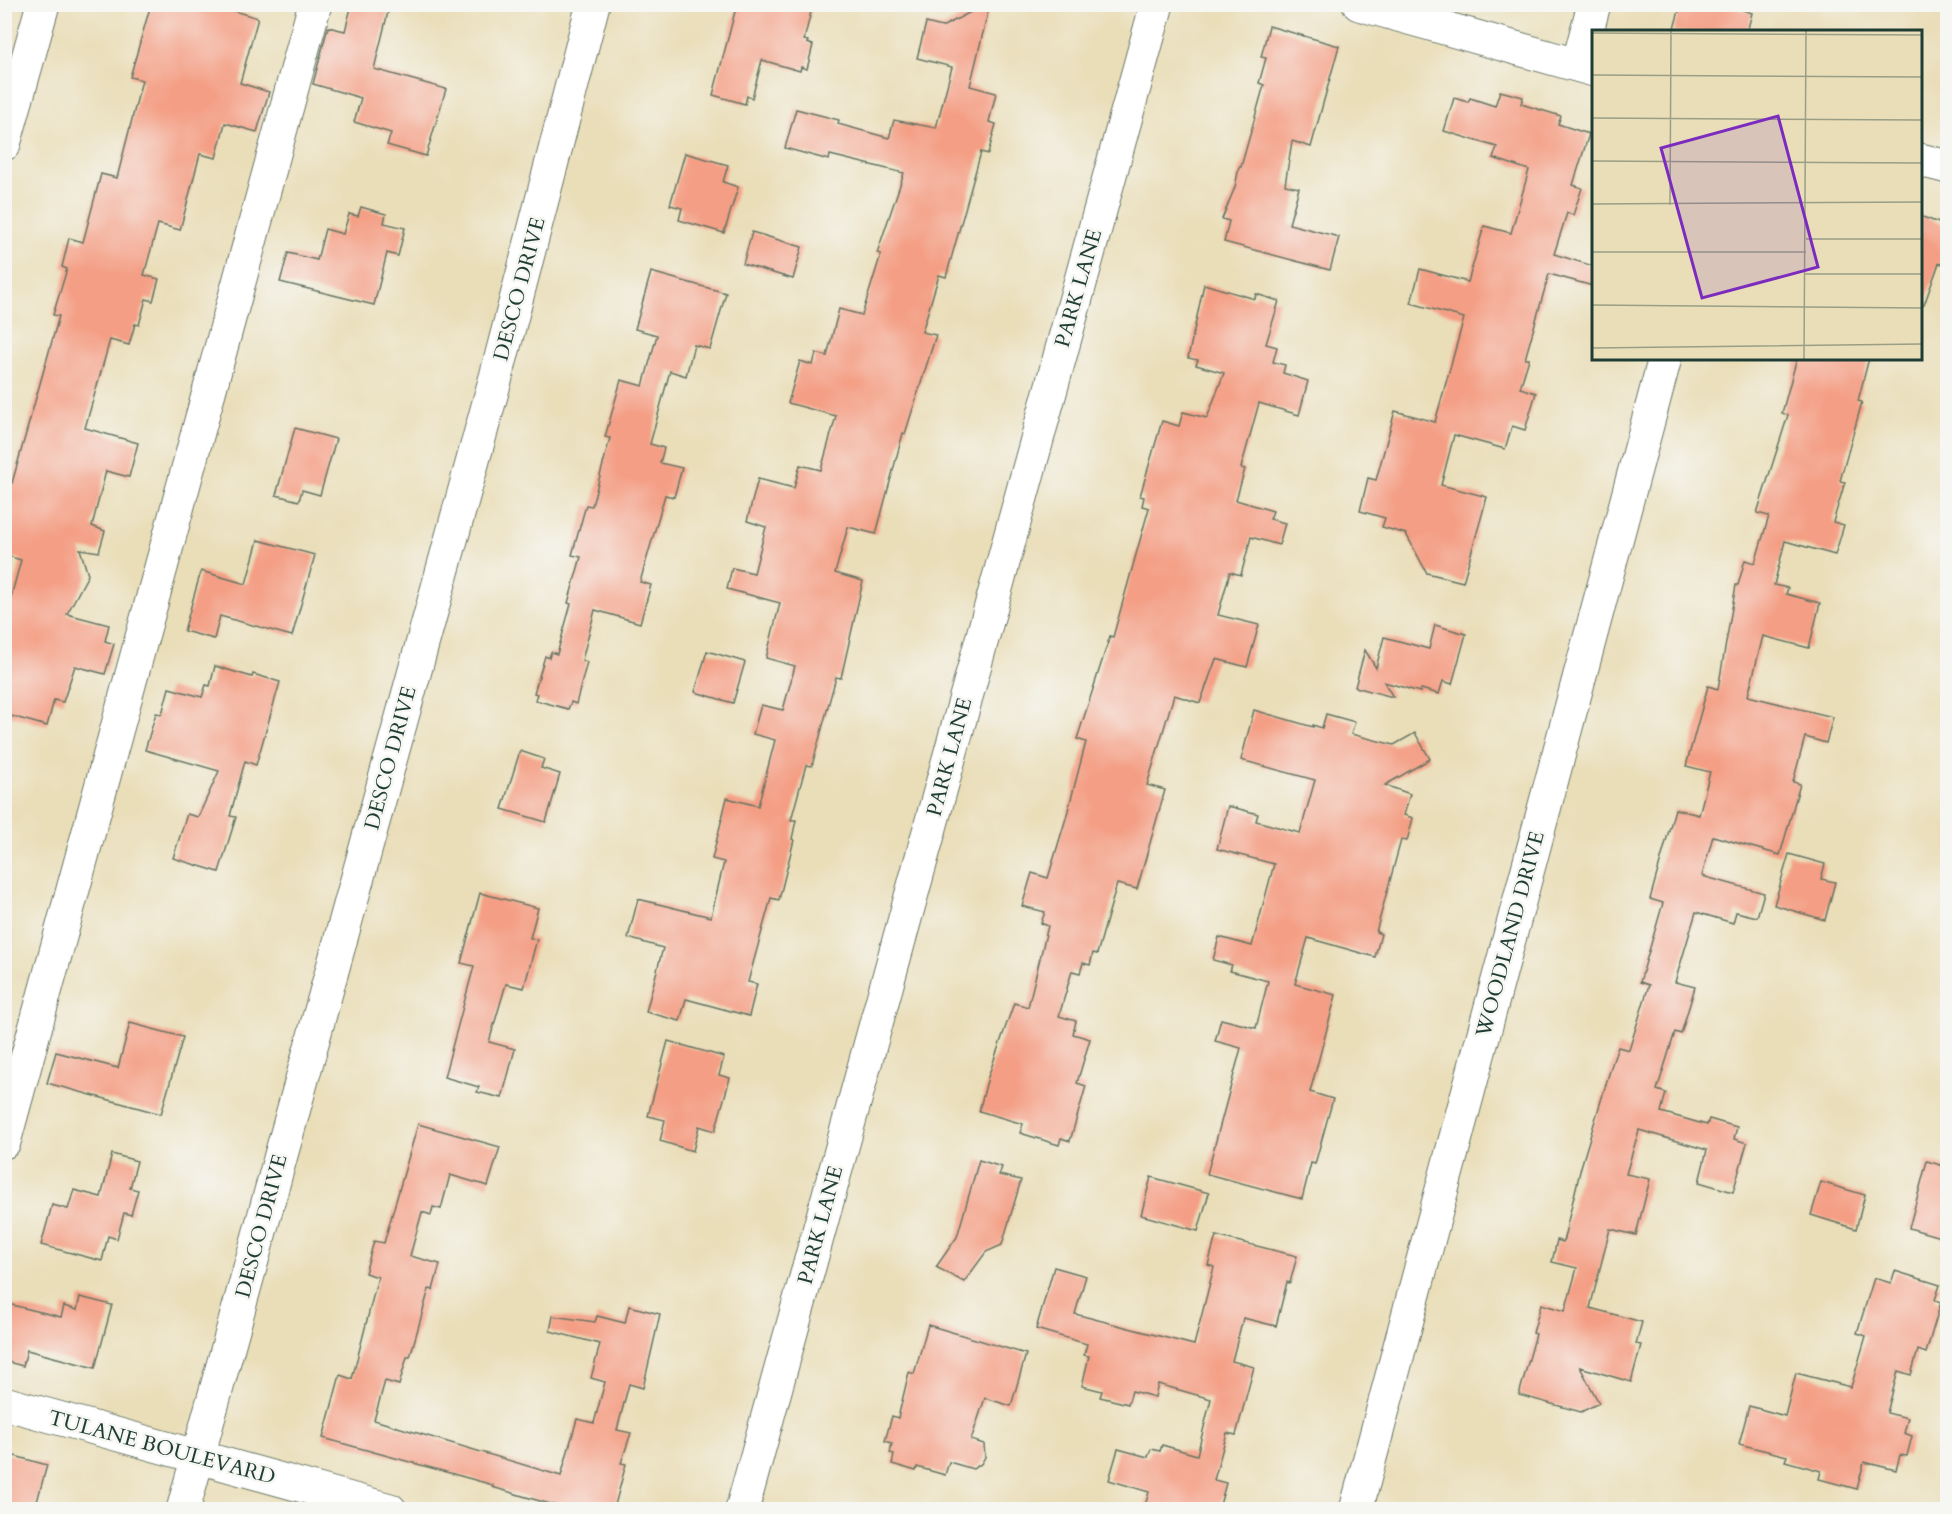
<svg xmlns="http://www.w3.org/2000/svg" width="1952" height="1514" font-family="Cardo,serif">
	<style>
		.building { fill: #f49f85 }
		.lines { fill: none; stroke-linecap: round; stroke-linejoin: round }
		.minor-casing { stroke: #667563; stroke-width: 35 }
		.minor { stroke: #fff; stroke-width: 33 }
		.labels { text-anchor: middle; stroke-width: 5; stroke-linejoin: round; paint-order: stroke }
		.street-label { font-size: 21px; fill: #1f3d34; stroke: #f6f6f2 }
		.inset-road { fill: none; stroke: #999e84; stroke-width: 1.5 }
		.view { fill: #7b2cbf; fill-opacity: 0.15; stroke: #7b2cbf; stroke-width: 3 }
		.inset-edge { fill: none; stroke: #1f3d34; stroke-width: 3 }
	</style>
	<rect width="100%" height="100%" fill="#f6f6f2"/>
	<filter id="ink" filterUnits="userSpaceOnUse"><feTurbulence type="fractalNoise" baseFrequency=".0167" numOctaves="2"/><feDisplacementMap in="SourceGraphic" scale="12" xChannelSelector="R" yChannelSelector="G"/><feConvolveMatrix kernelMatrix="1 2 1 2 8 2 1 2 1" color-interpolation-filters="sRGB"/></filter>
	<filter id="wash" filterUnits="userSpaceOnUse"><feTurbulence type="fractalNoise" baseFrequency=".008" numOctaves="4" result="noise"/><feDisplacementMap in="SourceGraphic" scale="24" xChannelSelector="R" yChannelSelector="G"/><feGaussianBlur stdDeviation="1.35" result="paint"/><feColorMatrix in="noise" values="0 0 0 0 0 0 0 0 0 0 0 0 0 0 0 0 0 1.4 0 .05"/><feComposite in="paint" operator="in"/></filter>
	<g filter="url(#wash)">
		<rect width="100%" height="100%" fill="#eadeb9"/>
		<g id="blocks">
			<!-- building -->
			<g class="building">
				<path d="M151,4h59l48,14 -18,65 29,9 -12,40 -32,-9 -9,35 -16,-4 -20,76 -22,-6 -14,51 15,4 -6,22 -7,-2 -7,26 -4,-1 -6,21 -19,-5 -25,88 53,15 -9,34 -23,-6 -14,55 13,5 -6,21 -19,-3 8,26 -21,39 42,11 -4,16 9,3 -9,30 -30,-8 -12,36 -9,-2 -7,26 -43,-12v-107l4,1 13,-48 -17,-5v-74l8,2 47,-167 -6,-1 14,-46 -5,-2 7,-29 14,4 18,-68 16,4 25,-98 -12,-3z"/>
				<path d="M352,4h38l-16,65 72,20 -20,67 -39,-11 4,-12 -37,-11 7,-24 -48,-14 15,-57 17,4z"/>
				<path d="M737,4h76l-9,36 4,1 -1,2 6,2 -6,24 -6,-2 -1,4 -38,-11 -10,38 -5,-2 -2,8 -32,-9z"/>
				<path d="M986,4h4l-20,82 26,7 -7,29 7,2 -8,30 -7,-2 -35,125 -7,-2 -17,57 14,3 -31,99 -2,-1 -27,101 -28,-7 -13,46 28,8 -22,97 -5,-1 -24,89 -6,-1 -15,55h5l-4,19 2,1 -15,60 -8,-2 -23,84 9,2 -8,32 -63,-17 -6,22 -34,-9 17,-64 -35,-10 10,-39 73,18 13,-55 -12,-3 15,-61 31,8 17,-66 -22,-6 8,-29 22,5 12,-44 -29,-8 14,-55 -53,-14 5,-21 22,5 12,-46 -19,-6 11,-42 36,9 6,-23 21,5 15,-54 -48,-13 12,-42 13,4 3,-12 11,3 12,-47 23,6 19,-61 -4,-1 27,-80 -74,-18 -1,5 -44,-12 11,-39 43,11 -1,4 51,14 5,-18 42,8 16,-61 -35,-9 9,-35 16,4z"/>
				<path d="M1681,4h43l28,9 -5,19h-74z"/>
				<path d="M1269,26l70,20 -28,101 -19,-6 -7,44 14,3 -10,36 50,13 -9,33 -106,-28 5,-21 -7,-2 13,-32 4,-20h2l23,-82 -5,-2 7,-25 -5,-1z"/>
				<path d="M1500,91l23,6 -2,7 40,12 -3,8 31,10 -16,51 9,3 -9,27 -6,-2 -13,41 39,12v20l-44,-12 -24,85h4l-9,29 16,5 -11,37 -13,-4 -7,23 -51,-14 -13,50 46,12 -24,85 -36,-9 -21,-39 -24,-7 3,-9 -25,-7 8,-33 8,2 19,-69 40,11 29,-104 -53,-15 9,-34 48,13 16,-56 27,7 18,-63 -36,-12 4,-11 -53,-16 10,-33 14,4 2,-4 25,8z"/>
				<path d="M685,153l43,12 -5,17 15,5 -14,46 -45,-13 3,-12 -12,-3z"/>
				<path d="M361,207l25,7 -2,9 21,5 -7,28 -11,-3 -13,52 -94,-23 8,-29 29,7 8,-31 18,5 6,-20 9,2z"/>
				<path d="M1920,216l27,10v39l-8,-2 -15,42 -4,-1z"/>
				<path d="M752,232l50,15 -9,32 -50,-15z"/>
				<path d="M651,272l75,21 -16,56 -16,-4 -8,31 -16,-5 -20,73 14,4 -4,15 22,5 -8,29 -9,-2 -25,87 11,3 -11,38 -45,-13 -13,50 5,2 -11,42 -5,-2 -3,7 -33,-9 2,-6 -3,-1 11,-37 4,2 2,-6 6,2 14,-50 -3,-1 13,-46 -9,-2 14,-50 6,1 18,-68 -5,-1 16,-57 22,6 14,-51 -22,-6z"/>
				<path d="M1204,284l51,15 1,-5 23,7 -13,43 11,3 -4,15 12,3 -2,8 25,8 -9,34 -40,-12 -18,65 4,1 -9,31 37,11 -3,8 15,4 -6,22 -28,-8 -10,38 -11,-3 -12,43 41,10 -12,42 -31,-8 -16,44 -26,-8 -27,90 18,5 -28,99 -20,-5 -20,70 -4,-1 -3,12 -7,-2 -3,10 -8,-2 -13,45 17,5 -3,13 17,5 -13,44 9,3 -16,55 -9,-3 -2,7 -39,-12 3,-9 -44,-13 9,-34 26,-74 14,4 20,-81 -7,-3 4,-11 -23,-6 10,-33 16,5 18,-60 20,-76 -9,-3 33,-103 3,1 36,-129 -7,-2 2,-9 -4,-1 22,-75 17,5 4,-14 24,6 17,-45 -28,-8 2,-5 -10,-2z"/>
				<path d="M1797,358h72l-11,43 4,1 -22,79 5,1 -12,40 11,3 -9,30 -50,-14 -11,44 14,3 -2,6 34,9 -11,45 -46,-12 -15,60 85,21 -7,26 -21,-6 -12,45 7,2 -20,71 -67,-19 -11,40 62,17 -7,24 -21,-5 -3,11 -37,-11 -21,70 20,5 -14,47 -6,-2 -18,58 9,3 -5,19 46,13 2,-6 28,8 -3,12 13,4 -14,49 -34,-10 8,-32 -68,-20 -13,44 24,5 -14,56 -26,-6 -20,79 52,14 -6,22 5,1 -10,37 -51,-15 19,36 -18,9 -62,-17 17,-61 -3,-1 8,-29 24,7 12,-43 -25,-6 5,-22 6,2 18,-75 31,-103 6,-17 11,3 20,-65 -9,-3 23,-79 -13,-4 25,-90 24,6 11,-43 -24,-6 22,-80 10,3 18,-104h2l7,-25 10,3 14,-47 -12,-3 31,-98 -6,-2z"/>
				<path d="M295,428l41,11 -16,56 -18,-5 -3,11 -23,-6z"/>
				<path d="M258,540l57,15 -23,81 -72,-20 -6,23 -30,-8 17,-60 45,13z"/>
				<path d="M1435,625l31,9 -14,50 -9,-3 -4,13 -18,-5 -1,3 -36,-10 9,15 -38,-10 10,-37 11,18 8,-31 45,12z"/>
				<path d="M707,651l38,11 -12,41 -38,-11z"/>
				<path d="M215,666l37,11 1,-3 27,8 -24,83 -11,-4 -15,55 6,1 -17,55 -46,-14 14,-44 11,3 21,-46 -74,-21 11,-37 6,1 7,-26 33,9 4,-12 4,1z"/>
				<path d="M1254,710l59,17v-2l9,3 4,-14 29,8 -4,12 43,11 21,-12 15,26 -45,26 25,9 -6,21 9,3 -6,23 -6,-1 -25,92 5,2 -6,23 -67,-19 -13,46 41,11 -26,97 23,7 -18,65 -4,-1 -9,36 -95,-25 34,-126 -26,-7 6,-22 35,9 12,-47 -38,-10 2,-6 -19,-5 6,-23 33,9 22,-82 -57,-15 11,-43 30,8 -2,7 44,12 15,-53 -74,-20z"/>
				<path d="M520,751l24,8 -3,9 19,6 -14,48 -44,-13z"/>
				<path d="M1789,854l36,10 -4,15 14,3 -10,38 -51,-15z"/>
				<path d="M480,893l58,15 -8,30 7,1 -13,49 -18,-4 -17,58 26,7 -13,49 -25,-6 2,-5 -35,-10 30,-111 -13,-3z"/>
				<path d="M130,1023l53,14 -22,77 -114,-31 9,-31 62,16z"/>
				<path d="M668,1041l56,16 -5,18 11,3 -15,53 -16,-5 -6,25 -33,-10 5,-21 -17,-4z"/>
				<path d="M418,1124l82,23 -12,39 -38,-11 -9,34 -8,-2 -2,8 -9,-3 -12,44 30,8 -7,26 -4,-1 -19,68h-3l-8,28 -14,-4 -11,39 187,56 16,-57 17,4 11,-41 -14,-4 9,-34 -50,-13 3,-15 42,6 2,-6 28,7 4,-17 31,8 -17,74 -14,-4 -12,46 14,3 -10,30 5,1 -12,45h-47l-75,-22 1,-2 -170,-47 17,-63 12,4 26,-102 -13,-4 9,-32 10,2z"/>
				<path d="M112,1154l25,7 -7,27 8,2 -7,25 -7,-2 -7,26 -9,-3 -6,25 -61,-16 11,-40 16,4 6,-19 27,7z"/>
				<path d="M979,1160l23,7 -3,8 22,5 -19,65 -16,7 -22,30 -28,-15 21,-30z"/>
				<path d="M1927,1161l20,6v72l-38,-11z"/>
				<path d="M1151,1177l58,16 -11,38 -57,-16z"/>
				<path d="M1821,1182l44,13 -9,34 -45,-14z"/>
				<path d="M1216,1236l81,20 -7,27 -3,-1 -11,44 -33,-8 -11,43 22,6 -18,68 -9,-2 -13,47 12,3 -7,26h-75l5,-17 -40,-12 9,-31 30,8 3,-8 9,2 2,-6 35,10 14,-56 -53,-15 -3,13 -23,-6 -4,13 -28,-7 2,-6 -20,-5 7,-30 -5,-1 3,-11 -51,-15 18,-62 32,9 -11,38 119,31 20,-78 -6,-2z"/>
				<path d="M1895,1271l45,14 -5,15 6,2 -15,51 -8,-3 -7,25 -13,-4 -11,42 21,5 -4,15 8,3 -5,20 -7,-1 -4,15 -32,-8 -7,27 -38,-10 2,-8 -36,-10 2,-5 -48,-12 10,-38 36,10 11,-43 55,14 15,-51 -9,-3 17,-55 17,5z"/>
				<path d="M80,1297l32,8 -17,63 -68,-18 -4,16 -19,-5v-58l57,14 3,-11 13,4z"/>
				<path d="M928,1325l98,29 -15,52 -26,-8 -14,42 13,4 1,13 -4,7 -8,5 -24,-7 -4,13 -28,-8 -1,4 -24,-7 2,-10 -4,-1 2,-10 -7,-2 7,-25 6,2 11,-46 5,2z"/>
				<path d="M4,1453l43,12 -12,44h-31z"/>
			</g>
		</g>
	</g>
	<g filter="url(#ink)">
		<use href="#blocks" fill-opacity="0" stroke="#667563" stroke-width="1.5"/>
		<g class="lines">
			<defs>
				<g id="minor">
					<path d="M1359,4l235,66"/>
					<path d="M1578,65l16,-61"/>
					<path d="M4,144l39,-140"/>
					<path d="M1920,160l28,7"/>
					<path d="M4,1142l311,-1138"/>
					<path d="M4,1403l386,107"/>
					<path d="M183,1510l313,-1133 97,-373"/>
					<path d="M742,1510l415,-1506"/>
					<path d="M1356,1510l309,-1152"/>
				</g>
			</defs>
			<!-- minor casing -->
			<use href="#minor" class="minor-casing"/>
			<!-- minor -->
			<use href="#minor" class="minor"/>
		</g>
	</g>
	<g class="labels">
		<!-- street labels -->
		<g class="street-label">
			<text transform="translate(1078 288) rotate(-74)" y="7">PARK LANE</text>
			<text transform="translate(519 289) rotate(-75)" y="7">DESCO DRIVE</text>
			<text transform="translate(949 757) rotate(-75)" y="7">PARK LANE</text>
			<text transform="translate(390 758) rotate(-75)" y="7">DESCO DRIVE</text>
			<text transform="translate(1510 934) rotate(-75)" y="7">WOODLAND DRIVE</text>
			<text transform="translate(820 1225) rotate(-75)" y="7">PARK LANE</text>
			<text transform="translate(261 1226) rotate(-75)" y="7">DESCO DRIVE</text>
			<text transform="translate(162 1447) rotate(15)" y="7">TULANE BOULEVARD</text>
		</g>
	</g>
	<!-- overview -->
	<g transform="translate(1592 30)">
		<rect width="330" height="330" fill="#eadeb9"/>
		<path class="inset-road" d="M0,3l330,2M0,45l330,2M0,88l330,2M0,131l330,2M0,174l330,-2M78,175l1,-174M214,209h116M0,222h214M213,244h117M0,275l330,3M0,318l330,-4M212,329l2,-328"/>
		<path class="view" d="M186,86l40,151 -116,31 -41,-150z"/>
		<rect width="330" height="330" class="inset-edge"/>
	</g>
	<!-- margin -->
	<rect width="1952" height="1514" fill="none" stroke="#f6f6f2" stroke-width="24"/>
</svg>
